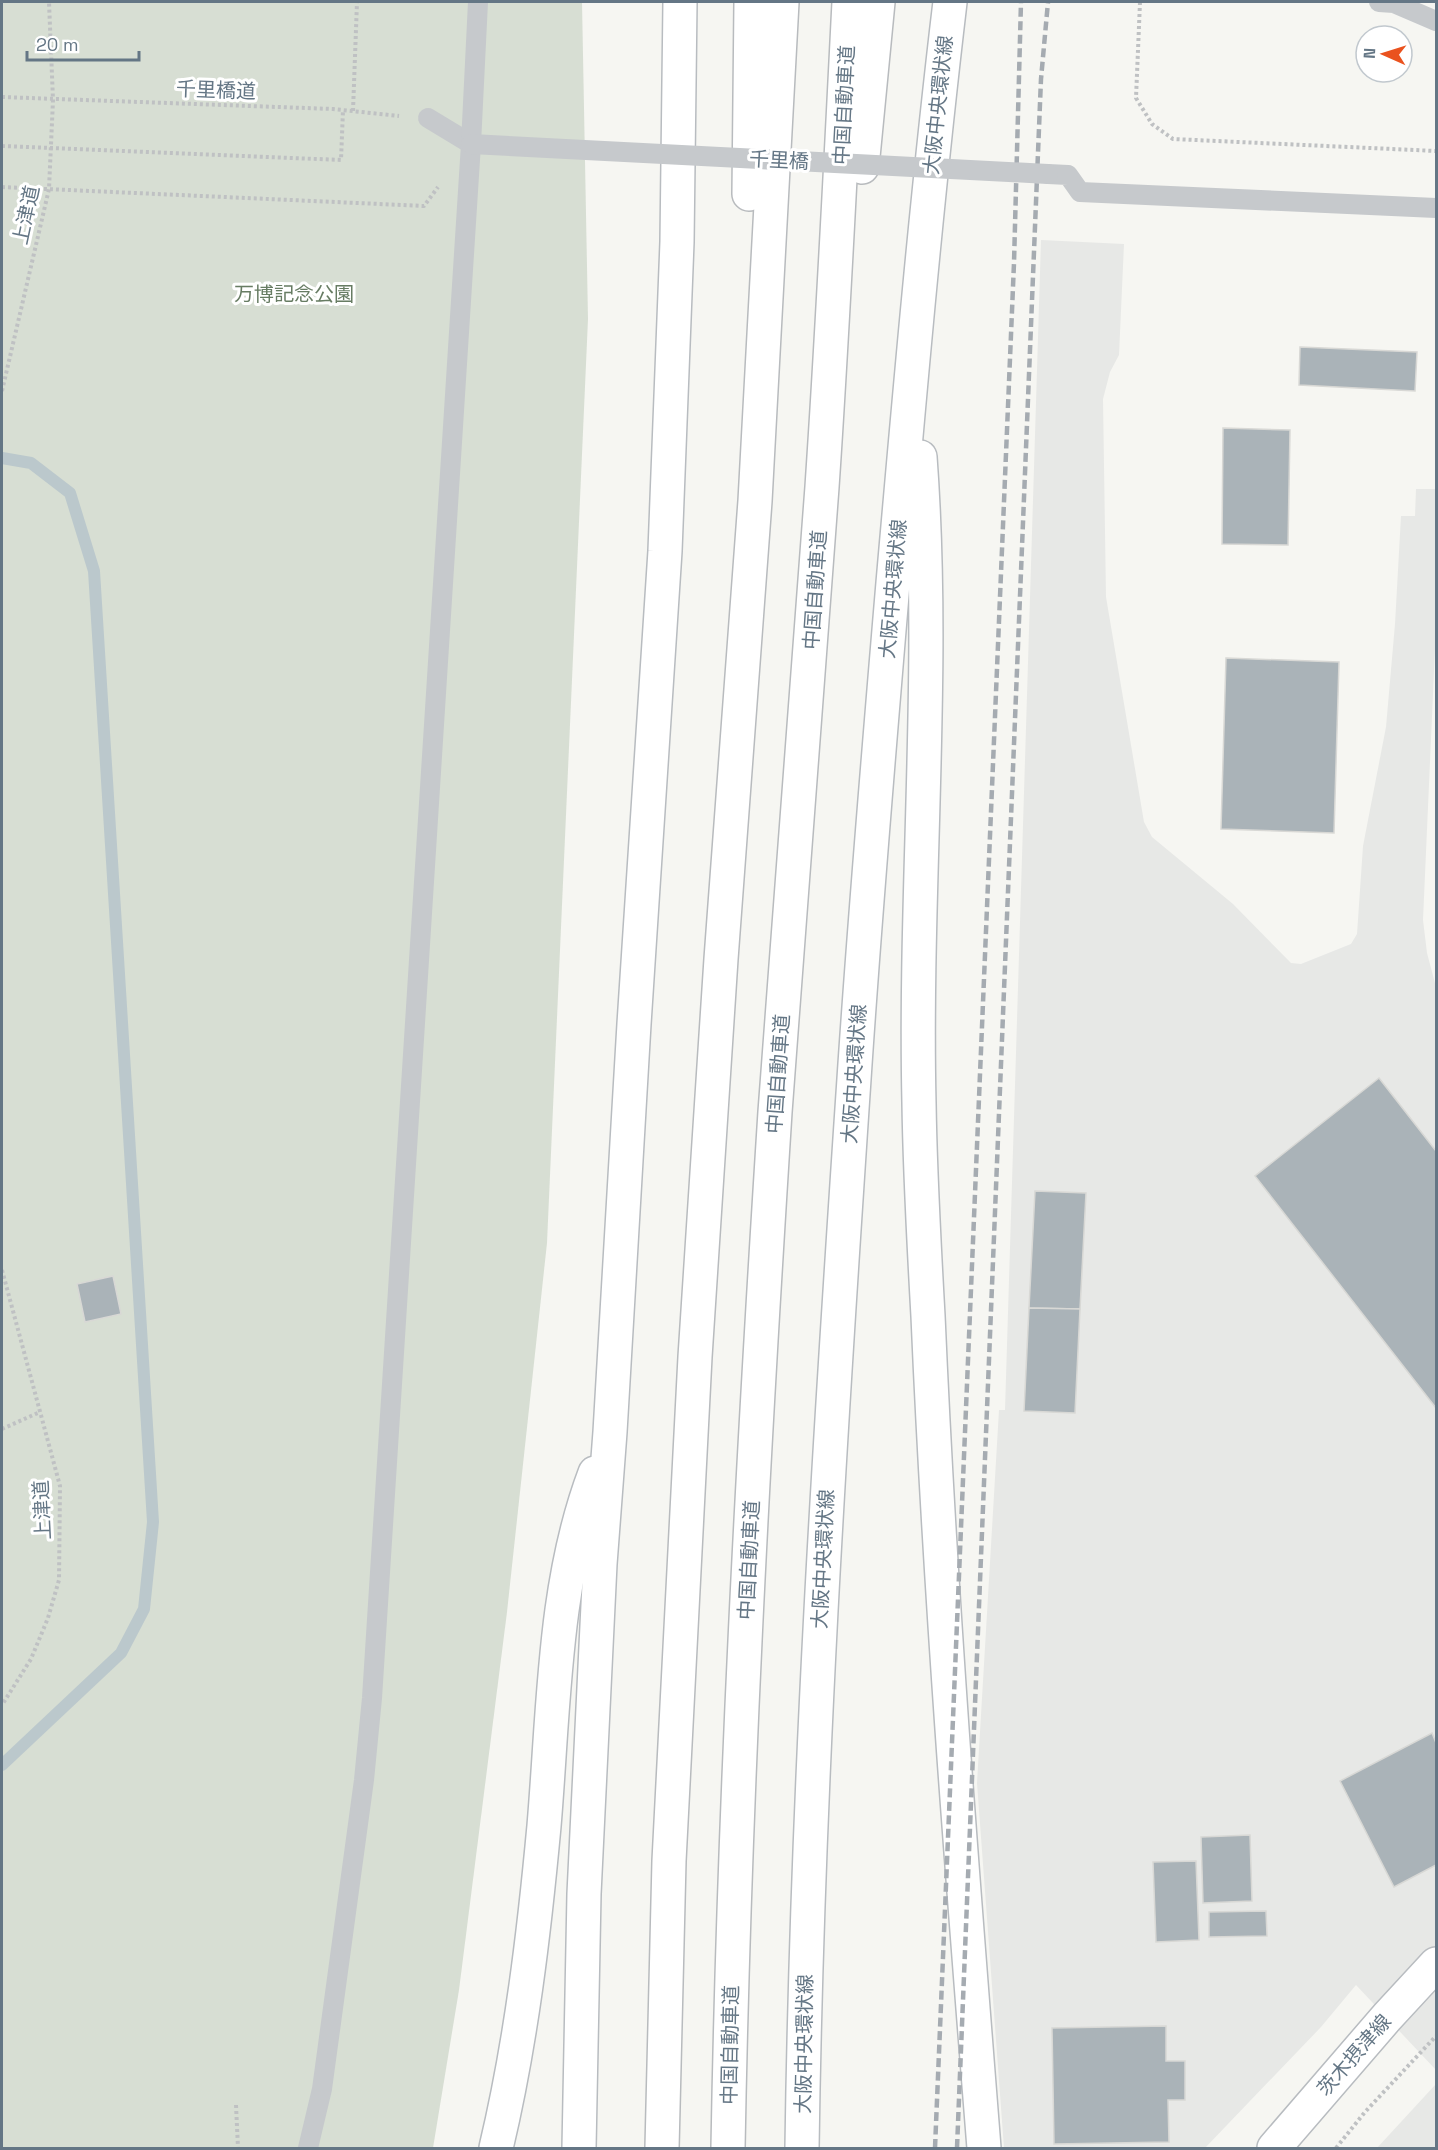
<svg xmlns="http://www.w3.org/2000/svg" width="1438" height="2150" font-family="'Space Grotesk','Noto Sans JP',sans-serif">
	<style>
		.built { fill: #e7e8e6 }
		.green { fill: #d7ded3 }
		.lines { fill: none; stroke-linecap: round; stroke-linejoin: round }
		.stream { stroke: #bbc8cc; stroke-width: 12 }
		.building { fill: #aab3b8; stroke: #d8d8d5; stroke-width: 1.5 }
		.primary-casing { stroke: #b8bcc0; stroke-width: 36 }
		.motorway-casing { stroke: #b8bbbe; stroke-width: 36 }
		.path { stroke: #bfc1c3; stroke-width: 4; stroke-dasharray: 3 3; stroke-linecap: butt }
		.service { stroke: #c6c9cc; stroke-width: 20 }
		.primary { stroke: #fff; stroke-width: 33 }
		.motorway { stroke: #fff; stroke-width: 33 }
		.rail { stroke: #a5abb1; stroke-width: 4.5; stroke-dasharray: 9 4.5; stroke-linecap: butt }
		.service-bridge { stroke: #c6c9cc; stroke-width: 20 }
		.labels { text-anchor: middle; stroke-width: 6; stroke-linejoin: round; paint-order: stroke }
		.street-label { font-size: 20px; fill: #647685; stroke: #fff }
		.park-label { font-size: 20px; fill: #677c63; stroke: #fff }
	</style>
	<rect width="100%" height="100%" fill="#f6f6f2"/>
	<!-- built -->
	<g class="built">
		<path d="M1041,240l83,4 -5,111 -9,17 -7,27 3,198 38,225 8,15 81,67 58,59 10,1 50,-20 6,-10 6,-88 23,-119 9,-103 6,-108h14l1,-27h20v137l-13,294 4,33 9,34v1083l-80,-85 -35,42 -116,121h-201l-27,-365 22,-373h6z"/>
		<path d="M1436,2084v64h-59z"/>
	</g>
	<!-- green -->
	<path class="green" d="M2,2h580l6,317 -41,924 -40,369 -48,378 -26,158h-431z"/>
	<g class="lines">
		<!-- stream -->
		<path class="stream" d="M2,458l29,5 39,30 24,78 59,951 -9,87 -23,44 -119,112"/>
	</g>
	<!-- building -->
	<g class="building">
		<path d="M1300,347l117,5 -2,39 -116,-6z"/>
		<path d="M1223,428l67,2 -2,115 -66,-1z"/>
		<path d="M1226,658l113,4 -5,171 -113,-4z"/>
		<path d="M1379,1078l57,73v257l-181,-232z"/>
		<path d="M1035,1191l51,2 -6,116 -51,-1z"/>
		<path d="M113,1276l8,38 -36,8 -8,-38z"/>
		<path d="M1029,1308l51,1 -5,104 -51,-2z"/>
		<path d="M1432,1733l4,10v122l-42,22 -54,-106z"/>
		<path d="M1250,1835l2,66 -49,2 -2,-66z"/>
		<path d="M1196,1861l3,79 -43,2 -3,-80z"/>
		<path d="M1266,1911l1,25 -58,1v-25z"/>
		<path d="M1166,2026v35h19v39h-17l1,42 -115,2 -2,-116z"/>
	</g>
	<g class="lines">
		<defs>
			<g id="primary">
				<path d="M920,457c16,215 -6,431 -1,646 1,71 5,142 9,213 12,278 34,555 56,832"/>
				<path d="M496,2148c25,-105 38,-214 48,-322 10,-117 9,-242 51,-353"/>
				<path d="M579,2148l5,-254 16,-330 10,-132 24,-408 31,-473 12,-309 3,-240"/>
				<path d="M802,2148c5,-357 28,-713 52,-1069 11,-166 25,-331 39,-496 17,-194 34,-388 57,-581"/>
				<path d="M1274,2148l113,-131 49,-53"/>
			</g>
			<g id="motorway">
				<path d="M862,167l16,-165"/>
				<path d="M749,194l2,-192"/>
				<path d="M662,2148l7,-287 26,-504 26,-398 34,-458 27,-499"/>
				<path d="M728,2148c6,-345 25,-691 47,-1036 14,-208 33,-416 47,-625 11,-162 19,-324 27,-485"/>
			</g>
		</defs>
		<!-- primary casing -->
		<use href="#primary" class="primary-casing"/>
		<!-- motorway casing -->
		<use href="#motorway" class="motorway-casing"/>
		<!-- path -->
		<g class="path">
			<path d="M1140,2l-4,96 16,26 21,15 263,12"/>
			<path d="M2,97l331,12 66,7"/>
			<path d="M353,111l4,-109"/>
			<path d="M2,146l339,14 2,-50"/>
			<path d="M2,187l422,19 14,-19"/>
			<path d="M2,391l47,-202 4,-89 -4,-98"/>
			<path d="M2,1270l58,216 -1,94 -11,38 -17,41 -29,46"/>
			<path d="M2,1429l38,-17"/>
			<path d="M236,2105l2,43"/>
			<path d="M1336,2148l29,-36 71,-76"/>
		</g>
		<!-- service -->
		<g class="service">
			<path d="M1379,2l15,1 42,18"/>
			<path d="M428,118l43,26"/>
			<path d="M1048,174l20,1 12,17 356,16"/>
			<path d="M308,2148l14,-59 42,-309 8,-82 99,-1554 7,-142"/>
		</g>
		<!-- primary -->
		<use href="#primary" class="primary"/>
		<!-- motorway -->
		<use href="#motorway" class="motorway"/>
		<!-- rail -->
		<g class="rail">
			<path d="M935,2148l79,-1885 7,-261"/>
			<path d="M957,2148l84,-2069 7,-77"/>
		</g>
		<!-- service-bridge -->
		<path class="service-bridge" d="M471,144l577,30"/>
	</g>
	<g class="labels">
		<!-- street labels -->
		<g class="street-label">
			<text transform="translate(216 90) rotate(2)" y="7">千里橋道</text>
			<text transform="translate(844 105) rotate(-87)" y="7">中国自動車道</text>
			<text transform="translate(938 105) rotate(-84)" y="7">大阪中央環状線</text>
			<text transform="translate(779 160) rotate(3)" y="7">千里橋</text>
			<text transform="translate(26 215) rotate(-78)" y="7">上津道</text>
			<text transform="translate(893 589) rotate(-85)" y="7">大阪中央環状線</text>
			<text transform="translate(815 590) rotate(-86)" y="7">中国自動車道</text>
			<text transform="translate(778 1074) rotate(-86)" y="7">中国自動車道</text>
			<text transform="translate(854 1074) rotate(-86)" y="7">大阪中央環状線</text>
			<text transform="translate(42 1510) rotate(-93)" y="7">上津道</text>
			<text transform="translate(823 1559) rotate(-87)" y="7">大阪中央環状線</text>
			<text transform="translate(749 1560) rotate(-87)" y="7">中国自動車道</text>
			<text transform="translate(804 2044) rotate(-89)" y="7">大阪中央環状線</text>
			<text transform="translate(730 2045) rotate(-89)" y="7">中国自動車道</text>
			<text transform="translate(1354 2055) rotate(-49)" y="7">茨木摂津線</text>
		</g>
		<!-- park labels -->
		<g class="park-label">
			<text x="294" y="301">万博記念公園</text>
		</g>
	</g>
	<!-- border -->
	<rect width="1438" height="2150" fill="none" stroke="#647685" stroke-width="6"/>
	<!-- north arrow -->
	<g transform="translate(1384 54) rotate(273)"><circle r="28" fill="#ffffff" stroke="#c1c8ce" stroke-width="1.5"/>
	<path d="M0-4.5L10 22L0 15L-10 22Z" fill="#ea521e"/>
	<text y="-9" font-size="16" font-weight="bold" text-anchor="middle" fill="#647685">N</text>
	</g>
	<!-- scale -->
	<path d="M27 51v9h112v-9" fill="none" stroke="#647685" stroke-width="3"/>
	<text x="36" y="51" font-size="18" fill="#647685" stroke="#ffffff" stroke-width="4.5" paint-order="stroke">20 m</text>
</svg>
